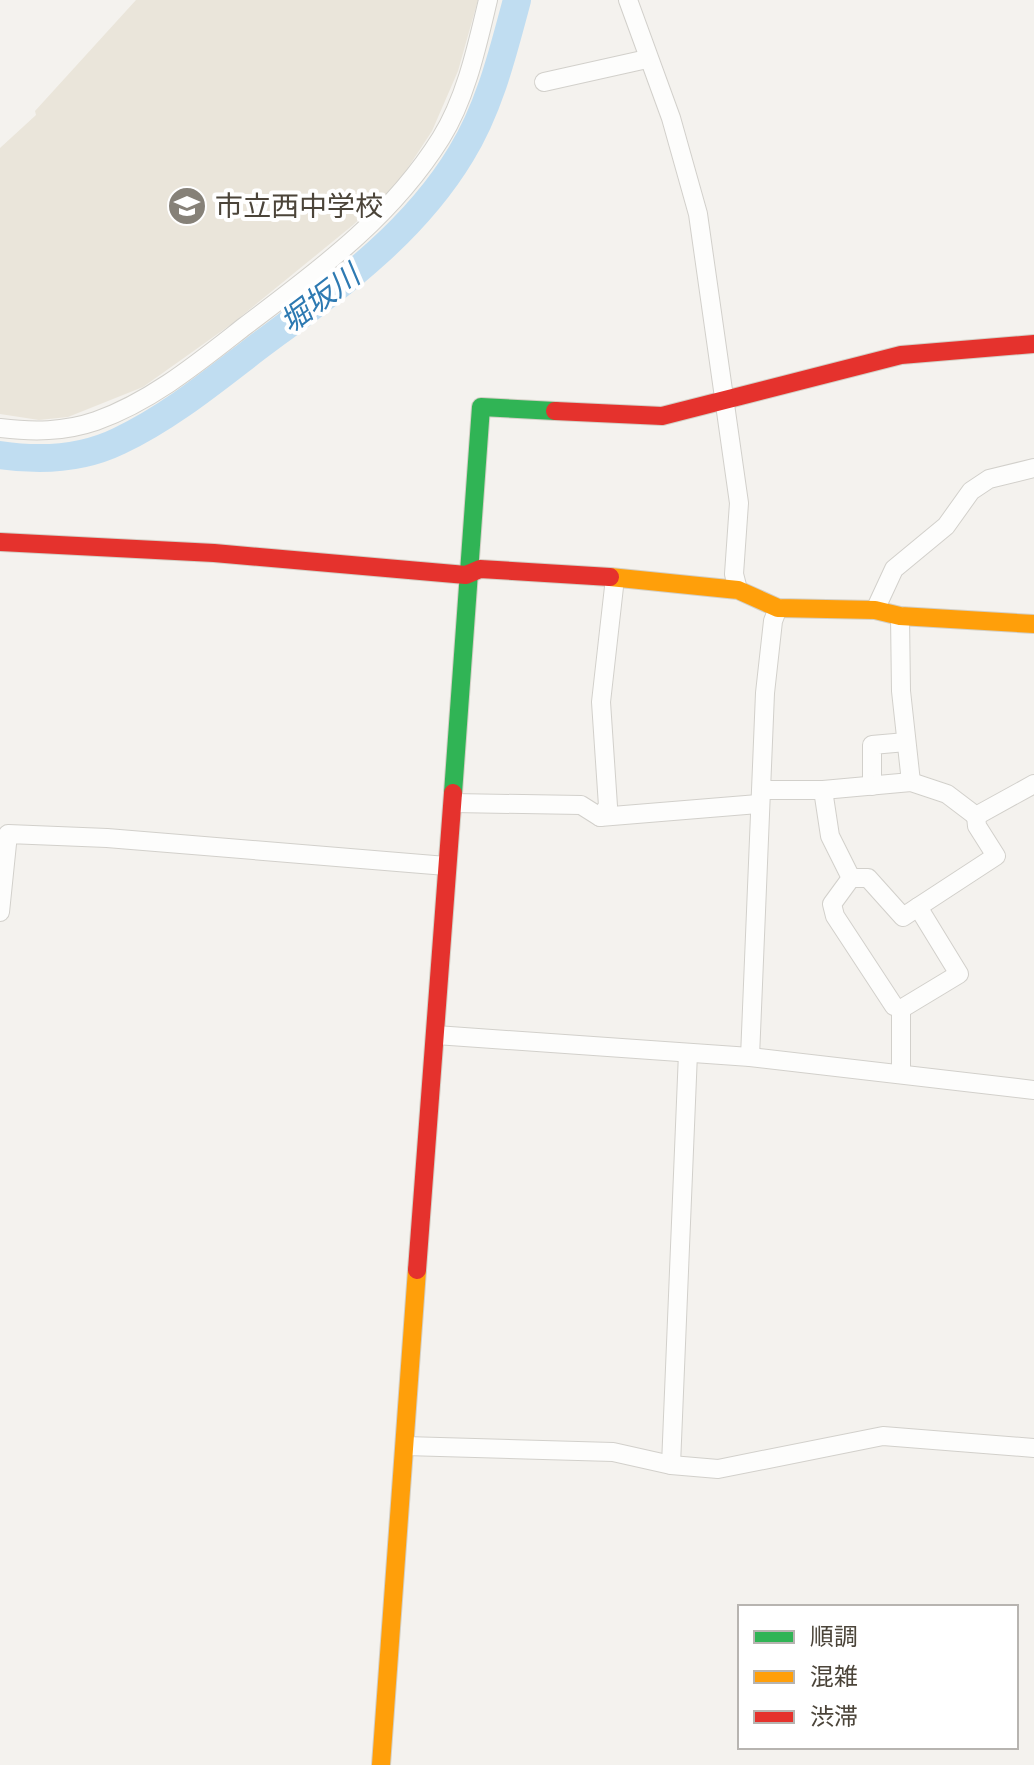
<svg xmlns="http://www.w3.org/2000/svg" width="1034" height="1765" font-family="'Work Sans','Noto Sans JP',sans-serif">
	<style>
		.education { fill: #eae5da }
		.lines { fill: none; stroke-linecap: round; stroke-linejoin: round }
		.river { stroke: #c0ddf1; stroke-width: 28 }
		.street-casing { stroke: #d2d0cb; stroke-width: 20 }
		.fast-casing { stroke: #d3cfc5; stroke-width: 20 }
		.slow-casing { stroke: #d3cfc5; stroke-width: 20 }
		.jam-casing { stroke: #d3cfc5; stroke-width: 20 }
		.street { stroke: #fdfdfc; stroke-width: 18 }
		.fast { stroke: #30b455; stroke-width: 18 }
		.slow { stroke: #ff9f0a; stroke-width: 18 }
		.jam { stroke: #e5322d; stroke-width: 18 }
		.labels { text-anchor: middle; stroke-width: 8; stroke-linejoin: round; paint-order: stroke }
		.poi-label { font-size: 28px; fill: #4b4439; stroke: #fff; text-anchor: start }
		.water-label { font-size: 30px; font-style: italic; fill: #2e7ab2; stroke: #fff }
	</style>
	<rect width="100%" height="100%" fill="#f4f2ee"/>
	<!-- education -->
	<path class="education" d="M136,0h342l-20,71 -26,60 -36,55 -43,39 -120,98 -90,64 -75,30 -29,3 -39,-6v-266l36,-33 -1,-4z"/>
	<g class="lines">
		<!-- river -->
		<path class="river" d="M0,455c40,6 82,4 119,-14 49,-23 93,-59 136,-92 76,-57 156,-112 206,-195 29,-47 42,-102 56,-154"/>
		<defs>
			<g id="street">
				<path d="M628,0l43,118 27,96 41,289 -5,71 4,16"/>
				<path d="M544,82l103,-23"/>
				<path d="M0,428c33,4 64,4 96,-7 56,-20 103,-59 149,-95 74,-56 146,-108 196,-188 25,-40 36,-92 47,-138"/>
				<path d="M875,610l19,-41 52,-43 25,-35 18,-12 45,-11"/>
				<path d="M900,616l1,75 10,91"/>
				<path d="M872,786v-41l34,-3"/>
				<path d="M762,790h61l88,-8 36,12 29,22 58,-32"/>
				<path d="M823,790l7,46 21,42 -19,26 3,12 59,90 7,3"/>
				<path d="M453,803l128,2 19,12 158,-13"/>
				<path d="M600,817l8,-11 -7,-104 14,-124"/>
				<path d="M851,878h17l35,39 15,-10"/>
				<path d="M0,912l8,-78 99,4 339,28"/>
				<path d="M436,1035l314,22 284,33"/>
				<path d="M750,1057l15,-364 8,-72 5,-13"/>
				<path d="M901,1074v-65l58,-35 -41,-67 78,-51 -19,-30 -1,-10"/>
				<path d="M405,1446l208,6 58,13 47,4 165,-33 151,12"/>
				<path d="M671,1465l17,-412"/>
			</g>
			<path id="fast" d="M453,793l28,-386 74,4"/>
			<g id="slow">
				<path d="M610,577l128,13 40,18 97,2 25,6 134,8"/>
				<path d="M381,1765l36,-495"/>
			</g>
			<g id="jam">
				<path d="M555,411l107,5 239,-61 133,-11"/>
				<path d="M0,542l214,11 252,22 14,-6 130,8"/>
				<path d="M417,1270l36,-477"/>
			</g>
		</defs>
		<!-- street casing -->
		<use href="#street" class="street-casing"/>
		<!-- fast casing -->
		<use href="#fast" class="fast-casing"/>
		<!-- slow casing -->
		<use href="#slow" class="slow-casing"/>
		<!-- jam casing -->
		<use href="#jam" class="jam-casing"/>
		<!-- street -->
		<use href="#street" class="street"/>
		<!-- fast -->
		<use href="#fast" class="fast"/>
		<!-- slow -->
		<use href="#slow" class="slow"/>
		<!-- jam -->
		<use href="#jam" class="jam"/>
	</g>
	<!-- icons -->
	<defs>
		<symbol id="school-disc" viewBox="-11 -11 22 22"><circle r="9.5" fill="#868178" stroke="#fff"/><path d="M0-5L7-2L0 1L-7-2ZM-4 1L0 2.5L4 1V4Q0 6-4 4Z" fill="#fff"/></symbol>
	</defs>
	<g fill-rule="evenodd">
		<use href="#school-disc" x="165" y="184" width="44" height="44"/>
	</g>
	<g class="labels">
		<!-- poi labels -->
		<g class="poi-label">
			<text x="215" y="216">市立西中学校</text>
		</g>
		<!-- water labels -->
		<g class="water-label">
			<text transform="translate(320 299) rotate(-37)" y="10">堀坂川</text>
		</g>
	</g>
	<!-- legend -->
	<rect x="738" y="1605" width="280" height="144" fill="#ffffff" stroke="#b7b4b0" stroke-width="2"/>
	<rect x="754" y="1631" width="40" height="12" fill="#30b455" stroke="#b7b4b0" stroke-width="2"/>
	<text x="810" y="1645" font-size="24" fill="#4b4439">順調</text>
	<rect x="754" y="1671" width="40" height="12" fill="#ff9f0a" stroke="#b7b4b0" stroke-width="2"/>
	<text x="810" y="1685" font-size="24" fill="#4b4439">混雑</text>
	<rect x="754" y="1711" width="40" height="12" fill="#e5322d" stroke="#b7b4b0" stroke-width="2"/>
	<text x="810" y="1725" font-size="24" fill="#4b4439">渋滞</text>
</svg>
